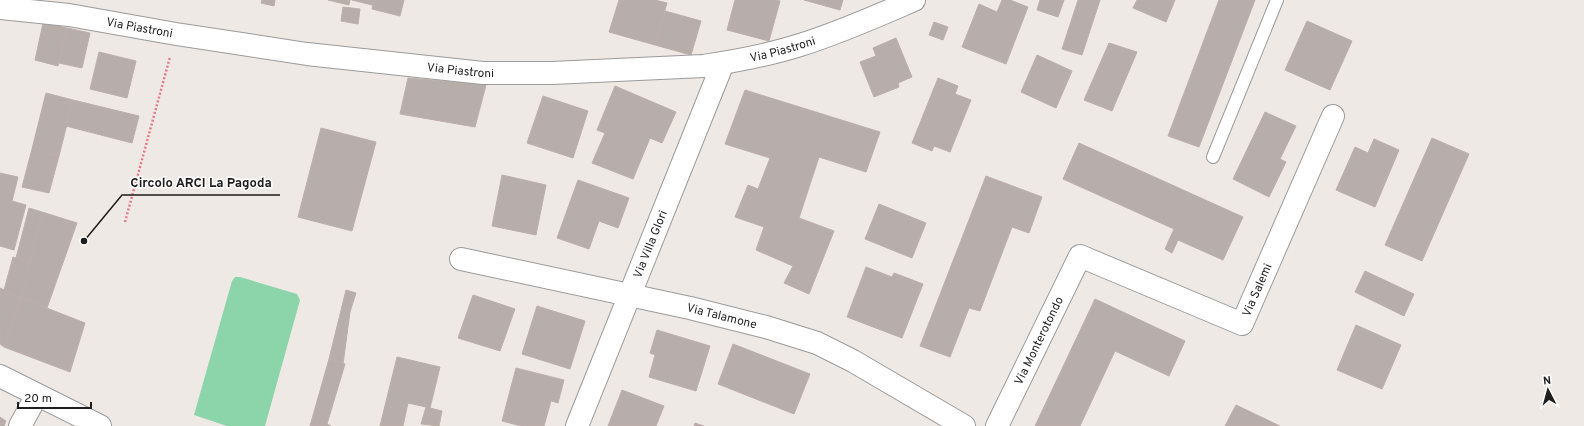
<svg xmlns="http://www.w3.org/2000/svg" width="1584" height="426" font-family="Overpass,sans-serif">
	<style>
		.pitch { fill: #8cd4aa }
		.building { fill: #b7aeab; stroke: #beaea9 }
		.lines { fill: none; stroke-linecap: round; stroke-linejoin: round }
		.service-casing { stroke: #9b9b9b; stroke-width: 14 }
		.minor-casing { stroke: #9b9b9b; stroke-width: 24 }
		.path { stroke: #e97a85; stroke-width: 2.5; stroke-dasharray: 2 2; stroke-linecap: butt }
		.service { stroke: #fff; stroke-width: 12 }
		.minor { stroke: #fff; stroke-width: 22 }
		.labels { text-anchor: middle; stroke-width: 3; stroke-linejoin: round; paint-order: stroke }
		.street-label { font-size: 12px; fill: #1e1e1e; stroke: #fff }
		.leader { fill: none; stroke: #1e1e1e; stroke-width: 1.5 }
		.callout-dot { fill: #1e1e1e; stroke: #fff; stroke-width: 1.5 }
		.callout-label { font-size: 13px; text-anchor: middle; font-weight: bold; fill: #1e1e1e; stroke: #fff; stroke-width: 3; stroke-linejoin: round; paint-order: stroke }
	</style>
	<rect width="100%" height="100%" fill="#eee9e5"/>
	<!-- pitch -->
	<path class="pitch" d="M235,277h5l57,17 3,6 -35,126h-38l-33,-11 38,-134z"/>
	<!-- building -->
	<g class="building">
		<path d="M262,0h13l-1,6 -13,-3z"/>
		<path d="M328,0h22l-1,5z"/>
		<path d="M352,0h22l-2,5z"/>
		<path d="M374,0h30l-4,16 -28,-7z"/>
		<path d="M619,0h36l12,3 -12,42 -46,-13z"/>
		<path d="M735,0h40l5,1 -11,40 -42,-11z"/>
		<path d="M804,0h39l-3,10z"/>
		<path d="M1002,0h8l18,7 -22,57 -44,-17 17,-43 18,8z"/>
		<path d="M1040,0h24l-6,17 -21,-7z"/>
		<path d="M1078,0h22l-18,55 -20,-6z"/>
		<path d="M1137,0h38l-9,22 -33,-14z"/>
		<path d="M1219,0h36l-56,147 -31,-11z"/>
		<path d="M343,7l17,2 -2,15 -17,-3z"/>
		<path d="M665,11l36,10 -10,34 -36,-10z"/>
		<path d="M1307,21l45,20 -22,49 -45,-20z"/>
		<path d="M934,22l14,5 -5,13 -14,-5z"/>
		<path d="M43,23l24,5 -9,38 -23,-6z"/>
		<path d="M67,28l23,5 -8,35 -23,-5z"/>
		<path d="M896,38l16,39 -14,6 1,4 -25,10 -14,-35 16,-6 -3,-8z"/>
		<path d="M1109,43l28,9 -25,59 -28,-11z"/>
		<path d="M99,52l37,9 -9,37 -37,-9z"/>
		<path d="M1037,55l35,16 -16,37 -35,-16z"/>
		<path d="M408,78l78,7 -11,42 -75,-13z"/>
		<path d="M938,78l20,8 -3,8 16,6 -21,52 -16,-6 -2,5 -20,-8z"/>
		<path d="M615,86l61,26 -14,31 -12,-5 -17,41 -41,-16 13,-30 -8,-3z"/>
		<path d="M745,90l135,42 -14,40 -47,-15 -20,61 35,13 -25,63 -25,-11 9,-17 -37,-16 8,-23 -29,-10 13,-32 10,4 12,-31 -45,-14z"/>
		<path d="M46,93l27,7 -14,56 -27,-7z"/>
		<path d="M543,96l45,15 -15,47 -46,-15z"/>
		<path d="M73,100l66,16 -7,27 -66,-17z"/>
		<path d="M1265,112l31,14 -16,33 6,3 -17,35 -36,-18z"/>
		<path d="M321,128l55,14 -24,89 -54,-14z"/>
		<path d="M1432,138l37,16 -47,107 -37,-16z"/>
		<path d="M1374,139l25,11 -24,57 -39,-17 19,-43 13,6z"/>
		<path d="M1079,143l164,74 -20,43 -45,-20 -6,13 -7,-4 9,-20 -111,-50z"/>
		<path d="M32,149l27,7 -10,37 -27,-6z"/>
		<path d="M0,173l18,4 -6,24 14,4 -12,45 -14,-4z"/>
		<path d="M502,175l44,10 -10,50 -44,-9z"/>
		<path d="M986,176l56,21 -13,36 -17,-6 -32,84 -11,-3 -19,49 -30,-11z"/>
		<path d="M578,180l51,18 -11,30 -19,-7 -10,28 -32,-11z"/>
		<path d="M879,204l47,19 -14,35 -47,-19z"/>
		<path d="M29,208l13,4 -12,50 -14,-4z"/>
		<path d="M42,212l35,11 -30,85 -26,-10z"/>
		<path d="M13,257l17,5 -9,36 -17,-8z"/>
		<path d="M866,267l26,10 2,-4 29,11 -21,54 -55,-21z"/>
		<path d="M1365,271l49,23 -10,22 -49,-24z"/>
		<path d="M0,288l21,10 -17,49 -4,-3z"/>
		<path d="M346,290l10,3 -6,19 -7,52 -14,-5z"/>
		<path d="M473,295l42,14 -15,42 -42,-13z"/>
		<path d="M21,298l64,25 -15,49 -66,-25z"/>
		<path d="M1095,299l90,42 -16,35 -54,-25 -35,75h-45z"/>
		<path d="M537,306l48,15 -15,48 -48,-15z"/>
		<path d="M1356,325l45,20 -19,44 -45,-19z"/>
		<path d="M657,330l53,16 -14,45 -47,-14 6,-22 -5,-2z"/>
		<path d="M733,344l77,30 -16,40 -76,-30z"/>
		<path d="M397,357l43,10 -10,41 12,3 -3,15 -18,-2 5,-17 -18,-4 -5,23h-23z"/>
		<path d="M329,359l16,5 -18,60 4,2h-21z"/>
		<path d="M516,368l48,12 -6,23 -7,-2 -7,25h-23l-19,-5z"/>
		<path d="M622,390l42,16 -8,20h-48z"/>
		<path d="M1236,405l44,21h-55z"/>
		<path d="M0,417l6,4 -2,5h-4z"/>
		<path d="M695,423l9,3h-10z"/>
	</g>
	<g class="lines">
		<defs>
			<path id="service" d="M1213,157l64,-157"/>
			<g id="minor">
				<path id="s1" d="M0,8l69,7 107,19 131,20 176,19h69l151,-7c33,-5 66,-11 97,-21 39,-12 77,-29 114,-45"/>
				<path id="s2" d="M461,259l229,49 76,19 51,16 36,18 111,65"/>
				<path d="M0,376l100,50"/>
				<path d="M20,426l17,-31"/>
				<path id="s3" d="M577,426l146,-363"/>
				<path id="s4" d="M997,426l83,-170 162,68 91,-208"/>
			</g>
		</defs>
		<!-- service casing -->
		<use href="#service" class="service-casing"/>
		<!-- minor casing -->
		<use href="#minor" class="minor-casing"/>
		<!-- path -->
		<path class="path" d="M125,222l45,-165"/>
		<!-- service -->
		<use href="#service" class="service"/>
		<!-- minor -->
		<use href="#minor" class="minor"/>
	</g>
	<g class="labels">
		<!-- street labels -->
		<g class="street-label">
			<text dy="4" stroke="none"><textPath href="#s1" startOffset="141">Via Piastroni</textPath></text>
			<text dy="4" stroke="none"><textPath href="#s1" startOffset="789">Via Piastroni</textPath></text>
			<text dy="4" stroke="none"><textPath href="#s1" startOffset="465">Via Piastroni</textPath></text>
			<text dy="4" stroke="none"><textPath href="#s3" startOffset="196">Via Villa Glori</textPath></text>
			<text dy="4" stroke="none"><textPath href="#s4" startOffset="402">Via Salemi</textPath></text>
			<text dy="4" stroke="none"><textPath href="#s2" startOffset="267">Via Talamone</textPath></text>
			<text dy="4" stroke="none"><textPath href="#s4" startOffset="95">Via Monterotondo</textPath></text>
		</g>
	</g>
	<!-- callouts -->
	<path class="leader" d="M84 241L122 195H280"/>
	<circle class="callout-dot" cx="84" cy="241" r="4"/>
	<g class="callout-label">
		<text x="201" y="187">Circolo ARCI La Pagoda</text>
	</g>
	<!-- north arrow -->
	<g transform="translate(1548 390) rotate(354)" stroke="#ffffff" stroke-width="3" paint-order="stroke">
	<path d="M0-3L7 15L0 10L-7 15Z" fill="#1e1e1e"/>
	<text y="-6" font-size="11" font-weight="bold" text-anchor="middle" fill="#1e1e1e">N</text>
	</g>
	<!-- scale -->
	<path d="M18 402v6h73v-6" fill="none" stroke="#1e1e1e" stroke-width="2"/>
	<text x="24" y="402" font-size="12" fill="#1e1e1e" stroke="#ffffff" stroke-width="3" paint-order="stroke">20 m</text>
</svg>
